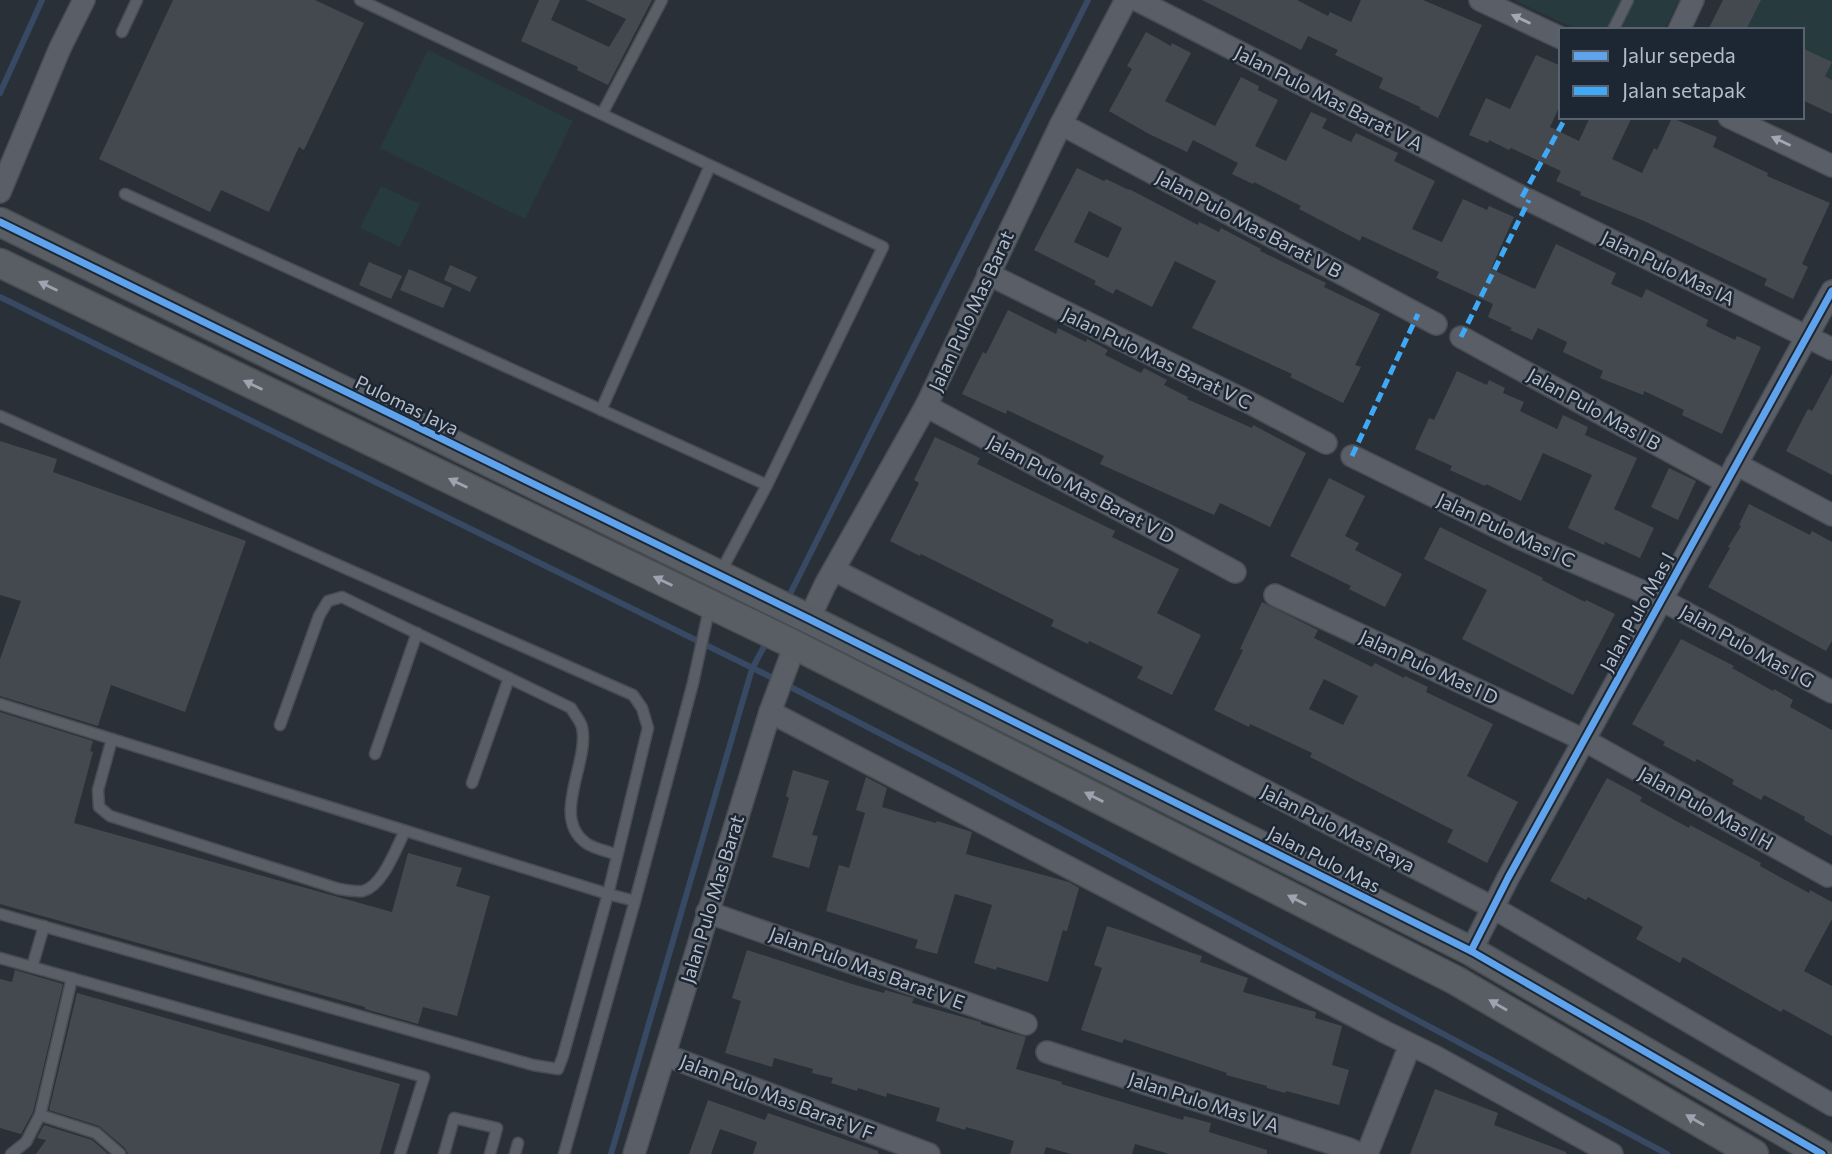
<svg xmlns="http://www.w3.org/2000/svg" width="1832" height="1154" font-family="Commissioner,sans-serif">
	<style>
		.green { fill: #273a3e }
		.lines { fill: none; stroke-linecap: round; stroke-linejoin: round }
		.stream { stroke: #384963; stroke-width: 6 }
		.building { fill: #444950; fill-rule: evenodd }
		.lane-casing { stroke: #484c53; stroke-width: 13 }
		.street-casing { stroke: #484c53; stroke-width: 24 }
		.secondary-casing { stroke: #484c53; stroke-width: 31 }
		.lane { stroke: #5a5e66; stroke-width: 10 }
		.street { stroke: #5a5e66; stroke-width: 21 }
		.secondary { stroke: #595d64; stroke-width: 28 }
		.quiet { stroke: #3fa9f5; stroke-width: 5; stroke-dasharray: 10 5; stroke-linecap: butt }
		.cycleway-casing { stroke: #1d2633; stroke-width: 11 }
		.cycleway { stroke: #60a3ed; stroke-width: 7 }
		.oneway { fill: #a2a9b5 }
		.oneway2 { fill: #9da4b0 }
		.labels { text-anchor: middle; stroke-width: 5; stroke-linejoin: round; paint-order: stroke }
		.street-label { font-size: 19px; fill: #b4bcc9; stroke: #1d2633 }
	</style>
	<rect width="100%" height="100%" fill="#2a3038"/>
	<!-- green -->
	<g class="green">
		<path d="M1514,0h165l-15,30h-86z"/>
		<path d="M1761,0h71v79l-7,-3 6,-14 -29,-14v-18h-56z"/>
		<path d="M428,50l145,71 -48,98 -145,-71z"/>
		<path d="M381,186l39,18 -20,43 -40,-19z"/>
	</g>
	<g class="lines">
		<!-- stream -->
		<g class="stream">
			<path d="M0,93l42,-93"/>
			<path d="M0,297l781,385 181,94 705,378"/>
			<path d="M787,600l301,-600"/>
			<path d="M611,1154l141,-485 15,-28"/>
		</g>
	</g>
	<!-- building -->
	<g class="building">
		<path d="M173,0h142l49,23 -60,127 -5,-3 -30,65 -48,-22 -11,22 -111,-53z"/>
		<path d="M539,0h21l-9,20 58,27 17,-28 -41,-19h67l-44,85 -31,-15 1,-3 -57,-26z"/>
		<path d="M1202,0h95l31,16 2,-4 21,10 10,-22h62l59,25 -44,93 -18,-9v-2l-41,-19 4,-10 -48,-23 3,-5 -30,-14 -7,14z"/>
		<path d="M1723,0h38l-15,30h-38z"/>
		<path d="M1146,32l25,14 1,-3 19,10 -26,48 50,25 26,-49 18,9 -1,4 20,10 -23,46 31,15 25,-49 16,7 -5,9 29,14 5,-9 42,20 -4,8 41,20 -23,48 30,13 21,-43 24,11 2,-4 25,11 -23,52 44,20 21,-45 60,29 -5,11 31,14 4,-9 62,31 -2,6 29,14 2,-4 24,11 -39,87 -40,-19 2,-5 -40,-19 -1,4 -43,-17 3,-7 -40,-19 4,-10 -29,-14 -6,12 -22,-10 2,-2 -24,-11 5,-13 -57,-26 3,-6 -77,-36 -2,5 -61,-32 2,-3 -47,-24 -1,2 -21,-10 6,-11 -45,-23 -6,12 -38,-18 -40,-23 23,-42 -5,-3z"/>
		<path d="M1802,48l30,14 -7,14 7,4v34l-30,-14z"/>
		<path d="M1536,55l25,11v37l-11,24 29,14 11,-24h42l-20,42 30,14 12,-25 3,2 15,-32 45,19 -4,10 55,26 -1,3 63,27 -28,61 6,3 -15,32 -29,-14 3,-6 -123,-58 -64,-26 1,-3 -25,-11 5,-10 -50,-23 -2,2 -20,-10 -1,3 -19,-8 17,-37 24,11z"/>
		<path d="M1077,168l27,13 2,-2 23,11v-1l69,36 1,-3 20,10 2,-4 40,21 -1,2 66,32 -2,4 56,27 -25,51 6,2 -18,36 -53,-26 2,-3 -100,-46 24,-47 -41,-20 -23,46 -36,-18 -3,5 -19,-10 2,-3 -62,-31zM1089,211l33,17 -14,30 -34,-16z"/>
		<path d="M369,262l33,14 -11,23 -32,-14z"/>
		<path d="M450,265l27,12 -7,15 -26,-12z"/>
		<path d="M409,269l43,19 -9,20 -43,-18z"/>
		<path d="M1008,310l48,24 2,-6 28,14 1,-3 21,11 -3,5 36,18 3,-5 23,12 -3,5 24,12 -1,2 65,29 1,-3 53,28 -36,74 -50,-24 -6,12 -114,-51 4,-8 -97,-46 -1,4 -44,-20 21,-42 3,2z"/>
		<path d="M1457,371l30,14 2,-5 16,8 -2,5 21,9 -4,9 37,18 6,-14 25,12 -3,8 52,23 -23,51 40,19 -14,30 -35,-16 -1,3 -36,-17 24,-53 -49,-22 -22,48 -35,-17 -1,2 -35,-16 2,-4 -37,-17 14,-31 5,2z"/>
		<path d="M1832,374v101l-46,-24 22,-42 4,2z"/>
		<path d="M935,437l45,21 -3,6 138,67 -3,6 67,32 -22,44 44,22 -29,60 -35,-17 6,-11 -54,-26 -1,3 -37,-18 3,-6 -133,-66 -1,2 -30,-15 29,-58 -5,-3z"/>
		<path d="M0,441l57,18 -4,13 193,69 -61,171 -74,-27 -13,41 -98,-30v-37l21,-58 -21,-6z"/>
		<path d="M1669,468l27,13 -18,39 -27,-13z"/>
		<path d="M1329,478l36,18 -20,40 14,7 -4,7 47,24 -17,33 -36,-18 2,-3 -61,-30z"/>
		<path d="M1749,504l61,31 2,-4 20,11v99l-6,10 -118,-64 22,-39 -2,-1 13,-21 -2,-1z"/>
		<path d="M1440,527l103,51 -1,2 43,22 1,-2 29,14 -42,81 -111,-56 25,-49 -63,-31z"/>
		<path d="M1262,602l56,28 -4,8 58,29 3,-4 29,15 1,-2 23,11 -2,5 67,32 -26,52 51,26 -31,61 -40,-21 6,-12 -143,-73 2,-4 -62,-29 -1,3 -35,-17 29,-60 -3,-1zM1324,679l34,17 -15,29 -34,-16z"/>
		<path d="M1681,639l53,27 -2,2 41,23 1,-2 19,11 -3,7 42,23v106l-28,-16 1,-3 -41,-22 -3,5 -29,-16 2,-4 -37,-21 -2,3 -32,-17 2,-3 -33,-18z"/>
		<path d="M0,712l93,29 -3,10 3,1 -19,71 318,89 16,-59 54,15 -6,18 34,10 -33,120 -34,-9 -5,17 -53,-15v-2l-365,-103z"/>
		<path d="M793,770l36,11 -17,54 6,1 -9,32 -37,-11 17,-59 -3,-2z"/>
		<path d="M866,777l21,11 -5,19 54,16 1,-2 35,11 -6,22 103,28 10,6 -12,43 -4,-1 -15,52 -51,-15 -1,3 -22,-7 18,-58 -37,-11 -18,60 -22,-6 3,-8 -92,-29 13,-46 10,3 16,-55 -9,-3z"/>
		<path d="M1607,778l35,19 -2,4 49,27 1,-3 41,22 30,16 -1,3 49,27 1,-3 22,12v17l-28,52 28,15v50l-49,-27 -2,3 -98,-55 -3,6 -44,-24 7,-12 -55,-30 -2,3 -36,-19z"/>
		<path d="M1107,926l95,30 -2,6 48,16 -5,14 73,20 -1,6 27,8 -10,39 17,5 -10,35 -53,-14 -1,2 -18,-5v-2l-41,-11 1,-2 -103,-34 -2,4 -41,-13 21,-62 -8,-3z"/>
		<path d="M747,950l105,34 32,9 1,-3 21,6 8,2 -2,5 69,19v2l45,13 -10,32 46,13 -1,2 122,36 1,-4 27,7 -2,9 58,18v4h-98l-34,-10 -3,10h-61l-25,-7 -2,7h-34l4,-13 -48,-14 -1,3 -29,-9 4,-13 -53,-15 -1,4 -28,-9 -1,3 -26,-8 2,-5 -21,-5 1,-4 -39,-11 -2,9 -47,-14 16,-52 -9,-3z"/>
		<path d="M15,970l48,14 -30,128 -12,22 -21,-6v-149l12,3z"/>
		<path d="M77,993l323,91 -20,70h-252l-3,-6 -26,-22 -50,-16z"/>
		<path d="M1435,1089l63,24 -4,12 72,27v2h-156z"/>
		<path d="M708,1100l57,20 3,-7 110,38v3h-125l4,-12 -37,-13 -9,25h-22z"/>
		<path d="M44,1125l48,15 16,14h-72l10,-14 -9,-2z"/>
	</g>
	<g class="lines">
		<defs>
			<g id="lane">
				<path d="M360,0l523,247 -116,238 -48,90"/>
				<path d="M1613,30l15,-30"/>
				<path d="M122,32l15,-32"/>
				<path d="M602,114l60,-114"/>
				<path d="M125,194l642,291"/>
				<path d="M601,410l109,-244"/>
				<path d="M0,416l633,279 9,13 6,20 -40,166 27,7"/>
				<path d="M0,704l608,190 -45,162 -5,13 -25,-4 -533,-151"/>
				<path d="M280,725l39,-109 9,-15 14,-4 229,111c3,6 9,12 11,19 8,35 -32,90 4,116 8,6 22,8 31,12"/>
				<path d="M112,739l-14,51 1,17 11,9 229,73c8,1 17,3 24,2 20,-5 33,-43 42,-60"/>
				<path d="M375,754l42,-121"/>
				<path d="M472,783l37,-105"/>
				<path d="M0,958l424,119 -24,77"/>
				<path d="M32,967l12,-41"/>
				<path d="M72,978l-32,137 56,18 24,21"/>
				<path d="M11,1154l15,-12 14,-27"/>
				<path d="M444,1154l10,-36 43,10 -7,26"/>
				<path d="M515,1154l3,-11"/>
				<path d="M564,1154l71,-253 58,-218 17,-78"/>
			</g>
			<g id="street">
				<path d="M1137,0l385,197"/>
				<path d="M1480,0l81,38"/>
				<path d="M1679,30l14,-30"/>
				<path d="M1729,117l103,49"/>
				<path d="M1061,124l375,200"/>
				<path d="M0,192l60,-144 24,-48"/>
				<path d="M1529,200l303,149"/>
				<path d="M988,274l262,129 76,40"/>
				<path d="M1461,337l265,145"/>
				<path d="M926,406l309,166"/>
				<path d="M1352,456l165,81 145,63 170,92"/>
				<path d="M1736,464l96,51"/>
				<path d="M834,570l658,337 340,198"/>
				<path d="M1275,595l309,145 244,136"/>
				<path d="M809,619l16,-34 101,-179 135,-282 65,-124"/>
				<path d="M770,712l615,320 49,24 178,98"/>
				<path d="M707,912l319,112"/>
				<path d="M1471,951l37,-73 324,-587"/>
				<path d="M1047,1052l302,97 11,5"/>
				<path d="M665,1055l264,99"/>
				<path d="M634,1154l136,-442 25,-67"/>
				<path d="M1367,1154l43,-109"/>
			</g>
			<g id="secondary">
				<path d="M0,222l809,397 662,332 351,203"/>
				<path d="M0,263l795,382 660,335 299,174"/>
			</g>
		</defs>
		<!-- lane casing -->
		<use href="#lane" class="lane-casing"/>
		<!-- street casing -->
		<use href="#street" class="street-casing"/>
		<!-- secondary casing -->
		<use href="#secondary" class="secondary-casing"/>
		<!-- lane -->
		<use href="#lane" class="lane"/>
		<!-- street -->
		<use href="#street" class="street"/>
		<!-- secondary -->
		<use href="#secondary" class="secondary"/>
		<!-- quiet -->
		<g class="quiet">
			<path d="M1522,197l44,-80"/>
			<path d="M1461,337l68,-137"/>
			<path d="M1352,456l66,-142"/>
		</g>
		<defs>
			<g id="cycleway">
				<path d="M0,222l809,397 662,332 351,203"/>
				<path d="M1471,951l37,-73 324,-587"/>
			</g>
		</defs>
		<!-- cycleway casing -->
		<use href="#cycleway" class="cycleway-casing"/>
		<!-- cycleway -->
		<use href="#cycleway" class="cycleway"/>
	</g>
	<!-- one-way arrows -->
	<defs><path id="oneway-solid" d="M-6-.8H1V-3.2L6.5 0L1 3.2V.8H-6Z" transform="scale(1.75)"/></defs>
	<g class="oneway">
		<use href="#oneway-solid" transform="translate(1521 19) rotate(-155)"/>
		<use href="#oneway-solid" transform="translate(1781 141) rotate(-155)"/>
	</g>
	<g class="oneway2">
		<use href="#oneway-solid" transform="translate(48 286) rotate(-154)"/>
		<use href="#oneway-solid" transform="translate(253 385) rotate(-154)"/>
		<use href="#oneway-solid" transform="translate(458 483) rotate(-154)"/>
		<use href="#oneway-solid" transform="translate(663 581) rotate(-154)"/>
		<use href="#oneway-solid" transform="translate(1094 797) rotate(-153)"/>
		<use href="#oneway-solid" transform="translate(1297 900) rotate(-153)"/>
		<use href="#oneway-solid" transform="translate(1498 1005) rotate(-150)"/>
		<use href="#oneway-solid" transform="translate(1695 1120) rotate(-150)"/>
	</g>
	<g class="labels">
		<!-- street labels -->
		<g class="street-label">
			<text transform="translate(1329 98) rotate(27)" y="7">Jalan Pulo Mas Barat V A</text>
			<text transform="translate(1249 224) rotate(28)" y="7">Jalan Pulo Mas Barat V B</text>
			<text transform="translate(1668 268) rotate(26)" y="7">Jalan Pulo Mas IA</text>
			<text transform="translate(971 311) rotate(-65)" y="7">Jalan Pulo Mas Barat</text>
			<text transform="translate(1157 358) rotate(26)" y="7">Jalan Pulo Mas Barat V C</text>
			<text transform="translate(407 405) rotate(26)" y="7">Pulomas Jaya</text>
			<text transform="translate(1594 409) rotate(29)" y="7">Jalan Pulo Mas I B</text>
			<text transform="translate(1081 489) rotate(28)" y="7">Jalan Pulo Mas Barat V D</text>
			<text transform="translate(1506 530) rotate(25)" y="7">Jalan Pulo Mas I C</text>
			<text transform="translate(1637 612) rotate(-61)" y="7">Jalan Pulo Mas I</text>
			<text transform="translate(1747 646) rotate(29)" y="7">Jalan Pulo Mas I G</text>
			<text transform="translate(1429 667) rotate(25)" y="7">Jalan Pulo Mas I D</text>
			<text transform="translate(1706 808) rotate(29)" y="7">Jalan Pulo Mas I H</text>
			<text transform="translate(1338 828) rotate(27)" y="7">Jalan Pulo Mas Raya</text>
			<text transform="translate(1324 859) rotate(27)" y="7">Jalan Pulo Mas</text>
			<text transform="translate(712 899) rotate(-73)" y="7">Jalan Pulo Mas Barat</text>
			<text transform="translate(867 968) rotate(20)" y="7">Jalan Pulo Mas Barat V E</text>
			<text transform="translate(777 1097) rotate(21)" y="7">Jalan Pulo Mas Barat V F</text>
			<text transform="translate(1204 1102) rotate(18)" y="7">Jalan Pulo Mas V A</text>
		</g>
	</g>
	<!-- legend -->
	<rect x="1559" y="28" width="245" height="91" fill="#1d2633" stroke="#59626f" stroke-width="2"/>
	<rect x="1573" y="51" width="35" height="10" fill="#60a3ed" stroke="#59626f" stroke-width="2"/>
	<text x="1622" y="63" font-size="21" fill="#b4bcc9">Jalur sepeda</text>
	<rect x="1573" y="86" width="35" height="10" fill="#3fa9f5" stroke="#59626f" stroke-width="2"/>
	<text x="1622" y="98" font-size="21" fill="#b4bcc9">Jalan setapak</text>
</svg>
